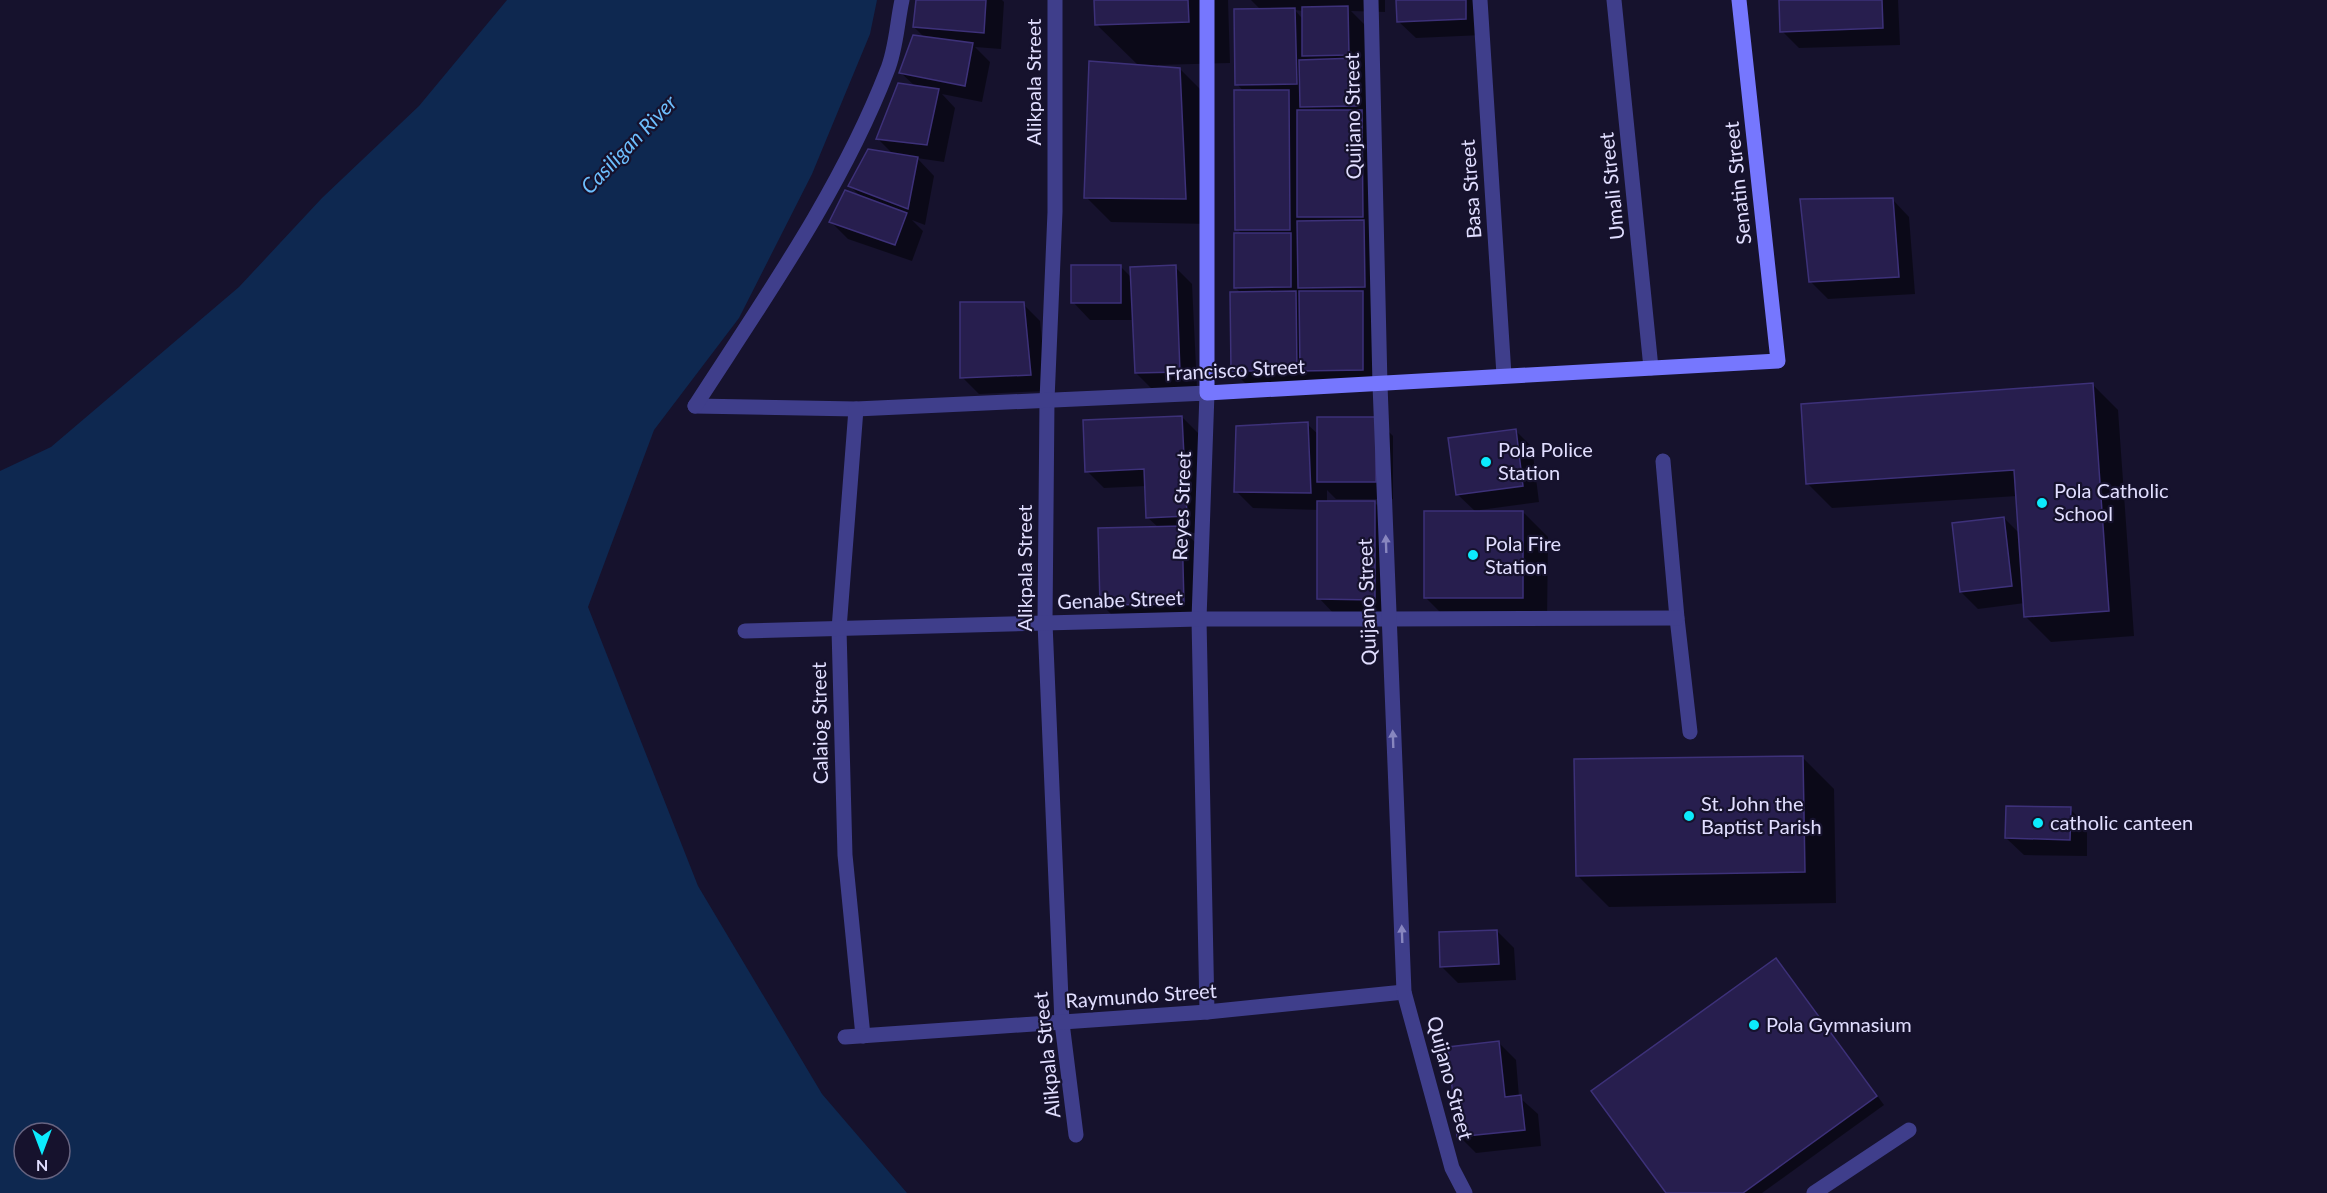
<svg xmlns="http://www.w3.org/2000/svg" width="2327" height="1193" font-family="Lato,sans-serif">
	<style>
		.water { fill: #0e2850; fill-rule: evenodd }
		.shadow { fill: #0007; fill-rule: evenodd }
		.building { fill: #271e4e; stroke: #3d3179; stroke-width: 1.5 }
		.lines { fill: none; stroke-linecap: round; stroke-linejoin: round }
		.service { stroke: #3f3e8b; stroke-width: 15 }
		.minor { stroke: #3f3e8b; stroke-width: 15 }
		.tertiary { stroke: #3f3e8b; stroke-width: 15 }
		.secondary { stroke: #7677fe; stroke-width: 15 }
		.oneway { fill: #8886bf }
		.poi-dot { fill: #0cebfd; stroke: #16122d; stroke-width: 2 }
		.labels { text-anchor: middle; stroke-width: 4.5; stroke-linejoin: round; paint-order: stroke }
		.street-label { font-size: 20px; fill: #e1deff; stroke: #16122d }
		.poi-label { font-size: 20px; fill: #e1deff; stroke: #16122d; text-anchor: start }
		.water-label { font-size: 21px; font-style: italic; fill: #6dbffe; stroke: #16122d }
	</style>
	<rect width="100%" height="100%" fill="#16122d"/>
	<!-- water -->
	<path class="water" d="M507,0h370l-7,34 -58,140 -73,144 -85,112 -66,177 110,279 124,208 85,99h-907v-722l51,-24 188,-160 83,-89 97,-92zM24,1133h36v36h-36z"/>
	<!-- shadow -->
	<g class="shadow">
		<path d="M917,0h85l2,2 -3,47 -26,-2 15,15 -8,40 -40,-8 13,14 -11,54 -27,-4 17,18 -9,49 -13,-5 11,11 -11,30 -64,-22 -17,-17 31,-24 -12,-12 44,-31 -16,-16 38,-52 -15,-14 25,-34 -12,-12z"/>
		<path d="M1096,0h132l2,63 -72,2v3l22,1 25,25 5,130 -99,-2 -25,-25 53,-131 -43,-42z"/>
		<path d="M1251,0h134v12l-34,-1 14,14 15,361 -130,2 -17,-17 8,-78 -6,-6 7,-53 -5,-5 7,-137 -7,-8 24,-74zM1295,10l8,1v8l-3,-3z"/>
		<path d="M1397,0h84l2,35 -67,3 -18,-17z"/>
		<path d="M1780,0h118l2,45 -101,3 -17,-17z"/>
		<path d="M1892,199l17,18 6,77 -87,5 -17,-17z"/>
		<path d="M1120,266l12,12 43,-11 17,17 5,104 -44,2 -17,-17 -2,-53h-44l-17,-18z"/>
		<path d="M1023,304l17,17 7,70 -68,3 -17,-17z"/>
		<path d="M2093,385l25,25 16,226 -83,6 -25,-25 -1,-14 -47,6 -17,-17 43,-74 16,16 -3,-38 -185,12 -25,-25z"/>
		<path d="M1182,417l17,17 4,99h-17l12,12 2,75 -81,2 -17,-17 57,-77 -12,-11 -1,-31 -42,2 -17,-17z"/>
		<path d="M1376,419l17,17v63h-57l-9,-9v12h47l17,17v97h-55l-17,-18v-88l-66,-2 -17,-17 71,-67 12,11z"/>
		<path d="M1515,430l17,17 7,55 -59,8v2h43l25,25 -1,86h-96l-25,-25 50,-86 -19,-18z"/>
		<path d="M1802,757l32,32 2,114 -227,4 -31,-31z"/>
		<path d="M2070,809l17,17v30l-63,-1 -18,-17z"/>
		<path d="M1497,931l17,17 2,32 -58,3 -17,-17z"/>
		<path d="M1775,960l9,8 100,137 -122,88h-95z"/>
		<path d="M1499,1043l17,17 3,37 19,17 3,32 -65,7 -17,-17z"/>
	</g>
	<!-- building -->
	<g class="building">
		<path d="M916,0h70l-2,33 -71,-6z"/>
		<path d="M1094,0h94l1,22 -94,3z"/>
		<path d="M1396,0h70v19l-69,3z"/>
		<path d="M1779,0h103l1,28 -103,4z"/>
		<path d="M1348,6l1,49 -47,1v-49z"/>
		<path d="M1295,8l2,76 -62,1 -1,-76z"/>
		<path d="M913,35l60,8 -8,43 -66,-13z"/>
		<path d="M1356,58l1,48 -57,1 -1,-47z"/>
		<path d="M1089,61l91,7 6,131 -102,-1z"/>
		<path d="M898,83l41,6 -12,56 -51,-6z"/>
		<path d="M1234,90h55l1,140h-55z"/>
		<path d="M1297,110h65l1,107h-66z"/>
		<path d="M868,149l50,8 -10,52 -60,-23z"/>
		<path d="M845,190l62,23 -12,32 -66,-23z"/>
		<path d="M1893,198l6,79 -90,5 -9,-83z"/>
		<path d="M1364,220l1,67 -67,1 -1,-67z"/>
		<path d="M1234,233h57v54l-57,1z"/>
		<rect x="1071" y="265" width="50" height="38"/>
		<path d="M1176,265l4,107 -45,1 -5,-106z"/>
		<path d="M1296,291l1,80h-66l-1,-79z"/>
		<path d="M1299,291h64v79l-63,1z"/>
		<path d="M960,302h64l7,73 -71,3z"/>
		<path d="M2093,383l16,228 -85,6 -10,-147 -208,14 -5,-80z"/>
		<path d="M1182,416l5,100 -41,2 -2,-49 -59,3 -2,-52z"/>
		<rect x="1317" y="417" width="59" height="65"/>
		<path d="M1308,422l3,71 -77,-1 2,-66z"/>
		<path d="M1516,429l7,57 -67,9 -8,-57z"/>
		<path d="M1317,501h58v99l-58,-1z"/>
		<rect x="1424" y="511" width="99" height="87"/>
		<path d="M2004,517l8,69 -52,6 -8,-69z"/>
		<path d="M1182,526l2,78 -84,1 -2,-77z"/>
		<path d="M1803,756l2,116 -229,4 -2,-117z"/>
		<path d="M2006,806l65,1 -1,33 -65,-2z"/>
		<path d="M1497,930l2,34 -59,3 -1,-35z"/>
		<path d="M1776,958l101,138 -134,97h-77l-75,-102z"/>
		<path d="M1499,1041l6,56 16,-2 4,35 -68,7 -9,-90z"/>
	</g>
	<g class="lines">
		<!-- service -->
		<g class="service">
			<path d="M1663,461l14,157 13,114"/>
			<path d="M1388,619l289,-1"/>
		</g>
		<!-- minor -->
		<g class="minor">
			<path d="M1055,0v212l-8,188 -2,223 17,400 14,112"/>
			<path d="M1371,0l9,385"/>
			<path d="M1480,0l24,375"/>
			<path d="M1614,0l37,368"/>
			<path d="M695,406l161,3 351,-16 -8,226 8,393"/>
			<path d="M695,406c69,-107 146,-216 192,-335 9,-21 10,-48 15,-71"/>
			<path d="M856,409l-17,220 6,226 18,181"/>
			<path d="M745,631l454,-12h189"/>
			<path d="M845,1037l362,-25 197,-20"/>
			<path d="M1814,1193l95,-63"/>
		</g>
		<!-- tertiary -->
		<path class="tertiary" d="M1380,385l24,607 48,176 13,25"/>
		<!-- secondary -->
		<path class="secondary" d="M1207,0v393l571,-32 -39,-361"/>
	</g>
	<!-- one-way arrows -->
	<defs><path id="oneway-solid" d="M-6-.8H1V-3.2L6.5 0L1 3.2V.8H-6Z" transform="scale(1.5)"/></defs>
	<g class="oneway">
		<use href="#oneway-solid" transform="translate(1386 544) rotate(-92)"/>
		<use href="#oneway-solid" transform="translate(1393 739) rotate(-92)"/>
		<use href="#oneway-solid" transform="translate(1402 934) rotate(-92)"/>
	</g>
	<!-- markers -->
	<g class="poi-dot">
		<circle cx="1486" cy="462" r="6"/>
		<circle cx="2042" cy="503" r="6"/>
		<circle cx="1473" cy="555" r="6"/>
		<circle cx="1689" cy="816" r="6"/>
		<circle cx="2038" cy="823" r="6"/>
		<circle cx="1754" cy="1025" r="6"/>
	</g>
	<g class="labels">
		<!-- street labels -->
		<g class="street-label">
			<text transform="translate(1034 82) rotate(-90)" y="7">Alikpala Street</text>
			<text transform="translate(1353 116) rotate(-91)" y="7">Quijano Street</text>
			<text transform="translate(1738 183) rotate(-96)" y="7">Senatin Street</text>
			<text transform="translate(1612 186) rotate(-96)" y="7">Umali Street</text>
			<text transform="translate(1471 189) rotate(-94)" y="7">Basa Street</text>
			<text transform="translate(1235 370) rotate(-3)" y="7">Francisco Street</text>
			<text transform="translate(1182 506) rotate(-88)" y="7">Reyes Street</text>
			<text transform="translate(1025 568) rotate(-90)" y="7">Alikpala Street</text>
			<text transform="translate(1120 600) rotate(-2)" y="7">Genabe Street</text>
			<text transform="translate(1367 602) rotate(-92)" y="7">Quijano Street</text>
			<text transform="translate(820 723) rotate(-91)" y="7">Calaiog Street</text>
			<text transform="translate(1141 996) rotate(-4)" y="7">Raymundo Street</text>
			<text transform="translate(1047 1055) rotate(-96)" y="7">Alikpala Street</text>
			<text transform="translate(1450 1078) rotate(75)" y="7">Quijano Street</text>
		</g>
		<!-- poi labels -->
		<g class="poi-label">
			<text x="1498" y="457">Pola Police<tspan x="1498" dy="23">Station</tspan></text>
			<text x="2054" y="498">Pola Catholic<tspan x="2054" dy="23">School</tspan></text>
			<text x="1485" y="551">Pola Fire<tspan x="1485" dy="23">Station</tspan></text>
			<text x="1701" y="811">St. John the<tspan x="1701" dy="23">Baptist Parish</tspan></text>
			<text x="2050" y="830">catholic canteen</text>
			<text x="1766" y="1032">Pola Gymnasium</text>
		</g>
		<!-- water labels -->
		<g class="water-label">
			<text transform="translate(629 145) rotate(-46)" y="7">Casiligan River</text>
		</g>
	</g>
	<!-- north arrow -->
	<g transform="translate(42 1151) rotate(180)"><circle r="28" fill="#16122d" stroke="#676481" stroke-width="1.5"/>
	<path d="M0-4.5L10 22L0 15L-10 22Z" fill="#0cebfd"/>
	<text y="-9" font-size="16" font-weight="bold" text-anchor="middle" fill="#e1deff">N</text>
	</g>
</svg>
